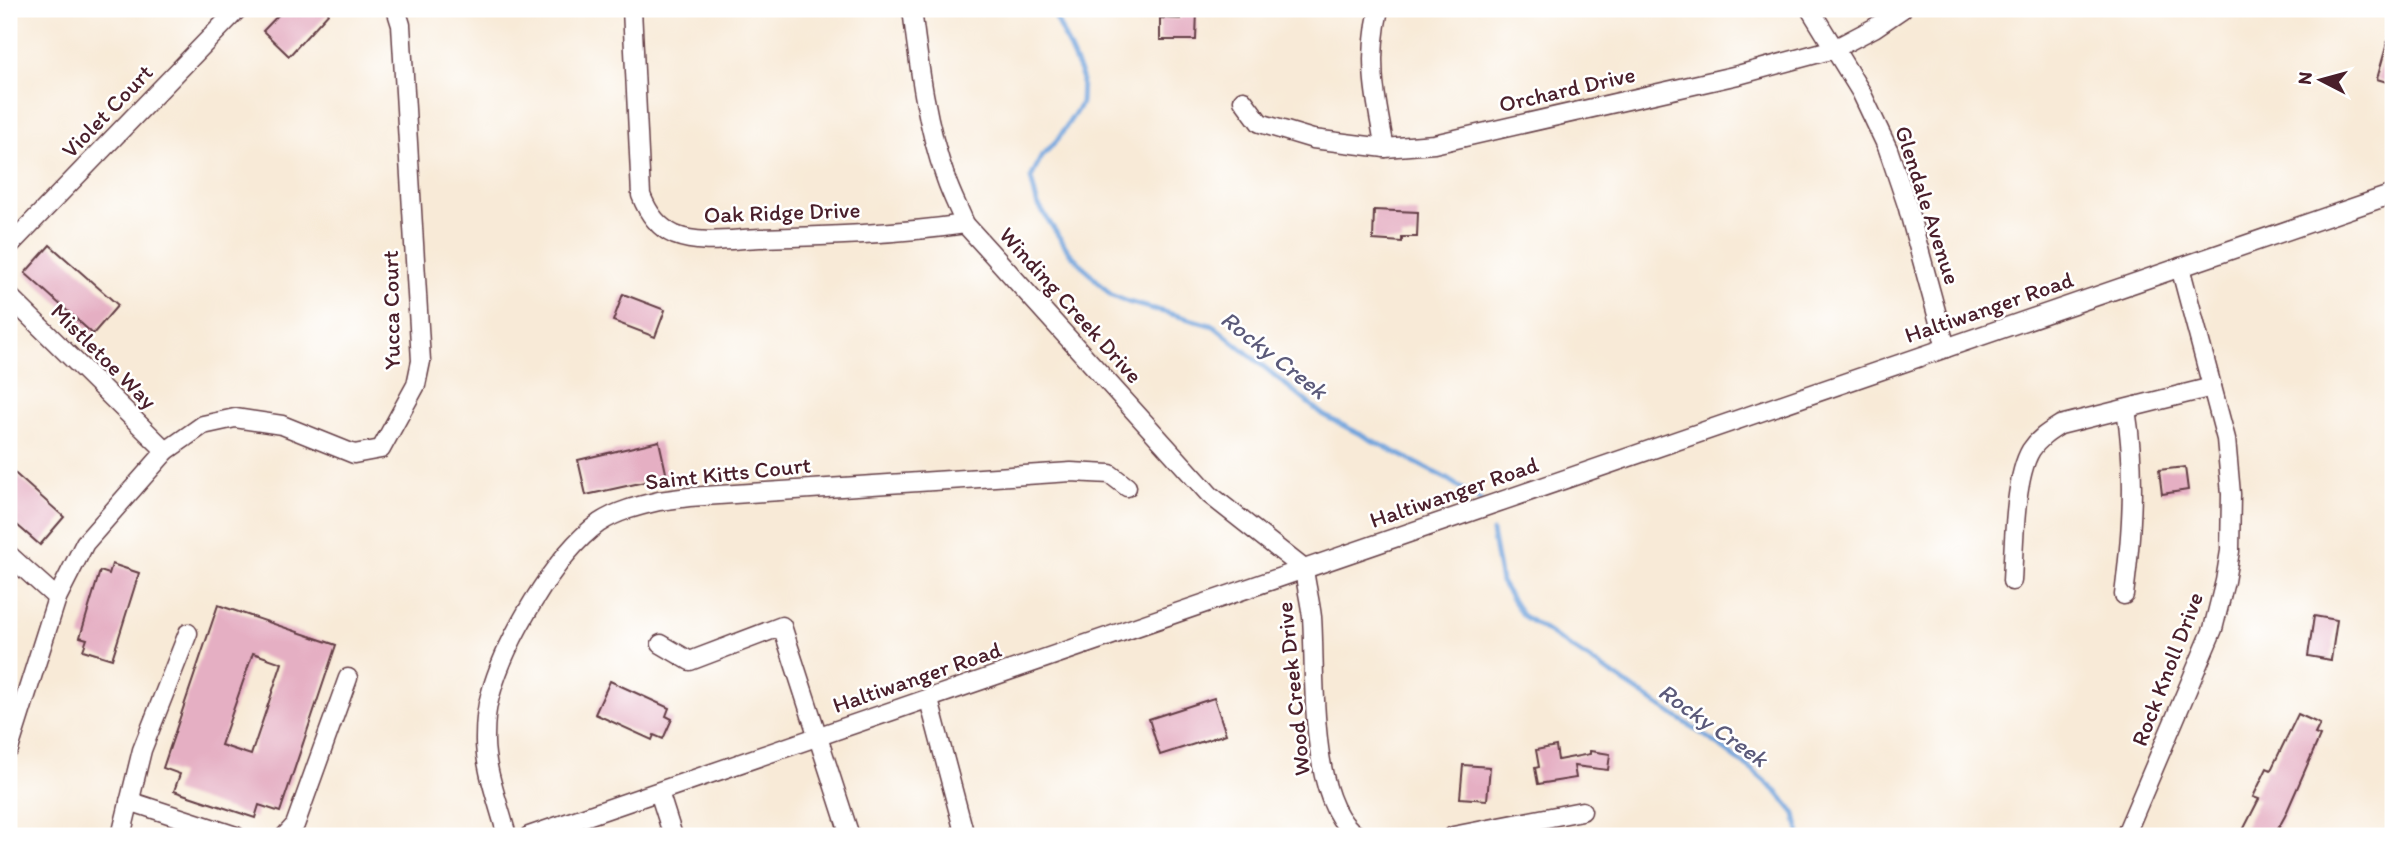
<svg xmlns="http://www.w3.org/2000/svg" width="2402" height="845" font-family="Itim,sans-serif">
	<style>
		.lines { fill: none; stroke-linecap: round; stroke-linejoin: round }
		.stream { stroke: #6fa3db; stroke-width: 5 }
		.building { fill: #e5afc3; fill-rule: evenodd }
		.minor-casing { stroke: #643d45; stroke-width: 21 }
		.minor { stroke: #fff; stroke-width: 18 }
		.labels { text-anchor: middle; stroke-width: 5; stroke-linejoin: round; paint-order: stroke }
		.street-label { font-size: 23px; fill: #4a1f2b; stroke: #fff }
		.water-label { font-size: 24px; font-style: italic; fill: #5b5a7a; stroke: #fff }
	</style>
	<rect width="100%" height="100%" fill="#fff"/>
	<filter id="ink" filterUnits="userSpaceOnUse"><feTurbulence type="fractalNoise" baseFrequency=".0143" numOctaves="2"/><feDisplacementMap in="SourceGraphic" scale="14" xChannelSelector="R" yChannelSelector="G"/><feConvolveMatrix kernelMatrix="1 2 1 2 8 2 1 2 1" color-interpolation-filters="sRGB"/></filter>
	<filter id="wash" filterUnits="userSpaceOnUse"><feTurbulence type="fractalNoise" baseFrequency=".00686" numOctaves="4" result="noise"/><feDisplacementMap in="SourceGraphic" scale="28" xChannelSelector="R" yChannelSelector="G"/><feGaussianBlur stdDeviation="1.57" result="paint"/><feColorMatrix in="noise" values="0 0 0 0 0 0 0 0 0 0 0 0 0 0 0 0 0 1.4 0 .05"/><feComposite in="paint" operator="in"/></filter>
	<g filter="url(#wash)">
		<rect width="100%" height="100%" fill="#f8ead7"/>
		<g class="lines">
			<!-- stream -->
			<g class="stream">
				<path d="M1052,9l30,68 -1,27 -23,35 -17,18 -10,21 6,25 32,49 42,43 17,7 86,24 109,89 124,64 34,22"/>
				<path d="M1492,532l9,50 21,33 191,126 39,29 26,23 17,21 5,22"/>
			</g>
		</g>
		<g id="blocks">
			<!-- building -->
			<g class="building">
				<path d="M284,9h48l-43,47 -26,-25z"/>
				<path d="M1180,9h17l-1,31h-36v-22l20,1z"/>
				<path d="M2389,36l4,1v47l-16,-5z"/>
				<path d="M1374,210l44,2 -1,25h-15v5l-29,-2z"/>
				<path d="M50,245l68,60 -25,29 -68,-61z"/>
				<path d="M623,294l42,16 -10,27 -42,-16z"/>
				<path d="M659,441l8,36 -81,18 -8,-35z"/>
				<path d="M2185,467l3,23 -26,4 -3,-24z"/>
				<path d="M9,468l55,49 -24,28 -31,-27z"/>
				<path d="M112,564l27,9 -27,86 -29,-9 4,-11 -7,-2 20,-66 9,3z"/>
				<path d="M218,605l118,40 -56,167 -21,-7 -4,13 -81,-27 6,-17 -17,-6zM253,653l29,10 -31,92 -30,-10z"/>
				<path d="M2314,616l23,4 -6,40 -23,-4z"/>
				<path d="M610,681l59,27 -3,8 6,3 -9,20 -9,-4 -2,5 -57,-26z"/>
				<path d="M1214,698l12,36 -66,21 -11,-36z"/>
				<path d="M2298,714l22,10 -5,10 5,2 -35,80 -11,20h-34l19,-37 -6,-2 14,-29 4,2z"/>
				<path d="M1556,746l2,14 32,-6v-3l20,3 -2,16 -34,-4 2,12 -38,6 -3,-16 4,-1 -3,-17z"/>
				<path d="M1463,765l27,2 -3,33 -27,-2z"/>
			</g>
		</g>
	</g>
	<g filter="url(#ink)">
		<use href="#blocks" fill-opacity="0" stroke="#643d45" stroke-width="2"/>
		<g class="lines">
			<defs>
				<g id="minor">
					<path d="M632,9l9,186c6,16 16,32 34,40 25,10 58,4 85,3 69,-2 138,-4 205,-14"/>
					<path d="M912,9c7,57 14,115 34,170 5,15 13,30 19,45l245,271 94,74c2,16 6,32 8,48 4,53 -5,188 46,219"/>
					<path d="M1379,9c-12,53 -4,87 6,139"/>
					<path d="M1810,9l51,83 27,57 19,56 39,143"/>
					<path d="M1243,100l17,23 53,16 72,9 49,-4 304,-69 96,-26 40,-21 28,-19"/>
					<path d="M9,246l229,-237"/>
					<path d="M9,296l157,155"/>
					<path d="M9,555l48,43"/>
					<path d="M2012,581c2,-34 2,-103 19,-131 8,-12 18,-18 29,-25l152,-38"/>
					<path d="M2124,595c8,-63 12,-124 2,-186"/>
					<path d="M661,644l29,17 92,-35 68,210"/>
					<path d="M929,700l36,136"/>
					<path d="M9,749l48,-151 28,-55 81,-92 37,-26 32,-7 47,7 72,29 27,-5 35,-64 5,-24 -20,-336 -5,-16"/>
					<path d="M659,792l14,44"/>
					<path d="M129,801l107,35"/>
					<path d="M121,836l21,-86 46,-117"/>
					<path d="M285,836l10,-11 53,-147"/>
					<path d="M507,836c-7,-28 -23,-69 -22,-98 0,-13 1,-29 5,-42 14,-53 65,-142 109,-173 18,-12 39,-17 60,-22l30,-4 382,-25 39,2 17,13"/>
					<path d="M529,836l1864,-642"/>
					<path d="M1453,836l129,-25"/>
					<path d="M2125,836l88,-207 12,-48 5,-30 1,-57 -5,-55 -46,-172"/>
				</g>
			</defs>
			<!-- minor casing -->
			<use href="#minor" class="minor-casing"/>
			<!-- minor -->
			<use href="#minor" class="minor"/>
		</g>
	</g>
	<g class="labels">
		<!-- street labels -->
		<g class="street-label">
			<text transform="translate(1567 89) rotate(-13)" y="8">Orchard Drive</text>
			<text transform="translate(107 111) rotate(-46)" y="8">Violet Court</text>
			<text transform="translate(1928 205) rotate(72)" y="8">Glendale Avenue</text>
			<text transform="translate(782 212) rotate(-2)" y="8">Oak Ridge Drive</text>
			<text transform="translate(1071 305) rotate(48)" y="8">Winding Creek Drive</text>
			<text transform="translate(1989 307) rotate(-19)" y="8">Haltiwanger Road</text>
			<text transform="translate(391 310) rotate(-91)" y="8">Yucca Court</text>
			<text transform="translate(104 356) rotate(45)" y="8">Mistletoe Way</text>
			<text transform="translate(728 473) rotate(-6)" y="8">Saint Kitts Court</text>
			<text transform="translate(1454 492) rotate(-19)" y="8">Haltiwanger Road</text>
			<text transform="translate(2167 669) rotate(-69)" y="8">Rock Knoll Drive</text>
			<text transform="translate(917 677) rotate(-19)" y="8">Haltiwanger Road</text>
			<text transform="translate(1293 689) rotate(-96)" y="8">Wood Creek Drive</text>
		</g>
		<!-- water labels -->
		<g class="water-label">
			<text transform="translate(1274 355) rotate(38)" y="8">Rocky Creek</text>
			<text transform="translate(1713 725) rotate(35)" y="8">Rocky Creek</text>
		</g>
	</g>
	<!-- margin -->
	<rect width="2402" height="845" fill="none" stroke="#fff" stroke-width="35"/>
	<!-- north arrow -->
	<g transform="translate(2321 80) rotate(276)" stroke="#ffffff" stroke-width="5" paint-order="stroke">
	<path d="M0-5L12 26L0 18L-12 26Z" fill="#4a1f2b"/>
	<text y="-10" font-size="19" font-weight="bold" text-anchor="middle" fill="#4a1f2b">N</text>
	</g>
</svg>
